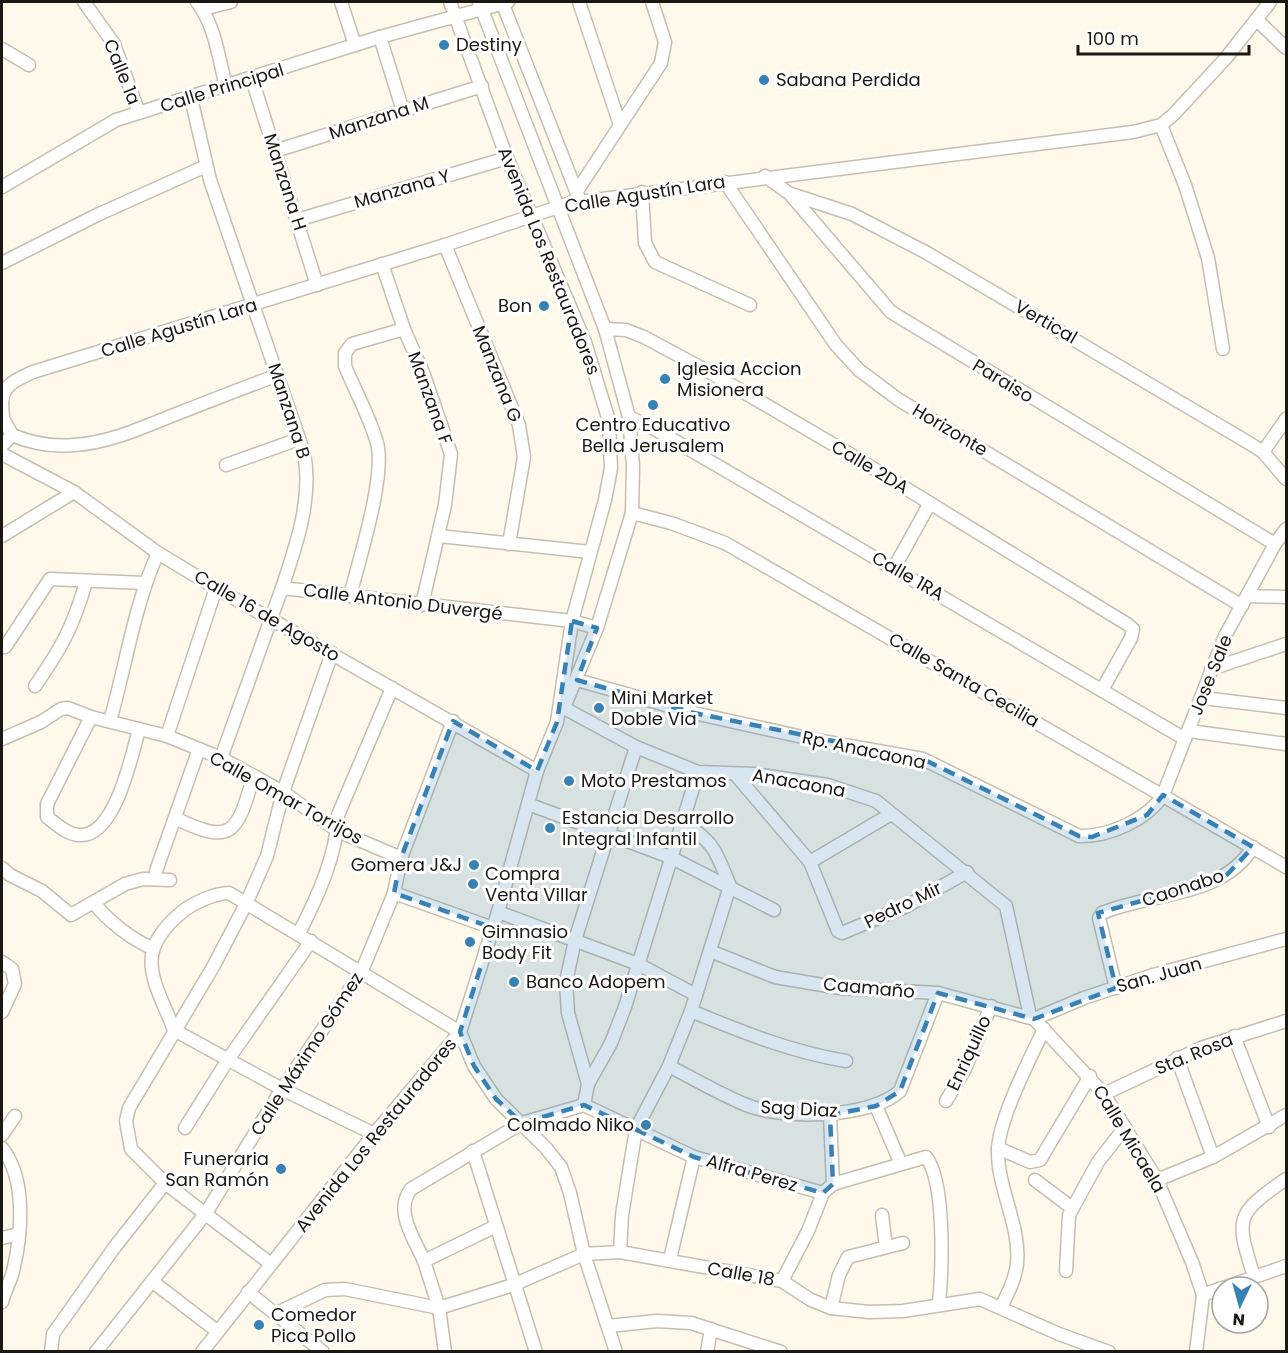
<svg xmlns="http://www.w3.org/2000/svg" width="1288" height="1353" font-family="Poppins,sans-serif">
	<style>
		.lines { fill: none; stroke-linecap: round; stroke-linejoin: round }
		.minor-casing { stroke: #c6bfaf; stroke-width: 15 }
		.minor { stroke: #fff; stroke-width: 12 }
		.marked { fill: #3881b5; fill-opacity: 0.2; stroke: #3881b5; stroke-width: 4.5; stroke-dasharray: 12 8; stroke-linejoin: round }
		.poi-dot { fill: #3881b5; stroke: #fff; stroke-width: 2 }
		.labels { text-anchor: middle; stroke-width: 6; stroke-linejoin: round; paint-order: stroke }
		.poi-label { font-size: 18px; fill: #1a1812; stroke: #fff; text-anchor: start }
		.street-label { font-size: 18px; fill: #1a1812; stroke: #fff }
	</style>
	<rect width="100%" height="100%" fill="#fff9eb"/>
	<g class="lines">
		<defs>
			<g id="minor">
				<path d="M84,2l30,42 25,69"/>
				<path d="M197,2c18,23 22,57 29,85"/>
				<path d="M341,2l14,43"/>
				<path d="M479,2l126,327 24,88 4,49 -1,47 -35,115 -34,82"/>
				<path d="M502,2l76,194"/>
				<path d="M579,2l41,123"/>
				<path d="M203,9l28,-7"/>
				<path d="M1257,20l29,28"/>
				<path d="M380,37l23,74"/>
				<path d="M2,49l27,16"/>
				<path d="M252,79l65,206"/>
				<path d="M191,98l19,82 94,273c9,45 -8,93 -22,135"/>
				<path d="M1161,125l24,60 23,73 15,91"/>
				<path d="M275,151l207,-65"/>
				<path d="M765,176l25,18 101,118 384,232"/>
				<path d="M725,182l111,163 23,25 40,30 343,206"/>
				<path d="M2,187l114,-67 264,-83 128,-35"/>
				<path d="M577,191l84,-128 4,-21 -13,-40"/>
				<path d="M642,192l3,51 10,19 95,43"/>
				<path d="M791,194l61,20 75,39 322,190 14,9 23,27"/>
				<path d="M297,220l210,-62"/>
				<path d="M445,245l74,180 5,32 -15,87"/>
				<path d="M2,263l95,-48 109,-49"/>
				<path d="M382,264l22,65 20,46 27,79 -6,51 -23,100"/>
				<path d="M605,329l21,1 18,7 67,36 142,83 274,168 6,5 -2,9 -29,52"/>
				<path d="M2,402c1,-18 16,-23 31,-30l412,-127 125,-42 563,-71 28,-7 12,-10 53,-57 44,-56"/>
				<path d="M2,404l1,14 9,17"/>
				<path d="M629,417l24,11 532,311"/>
				<path d="M12,435c19,8 41,12 62,10 36,-2 72,-19 105,-32 33,-13 66,-26 99,-38"/>
				<path d="M2,446l10,-11"/>
				<path d="M1263,452l23,-33"/>
				<path d="M2,454l72,38 84,61 58,35 321,183"/>
				<path d="M226,465l73,-26"/>
				<path d="M632,513l39,10 54,20 561,324"/>
				<path d="M2,536l72,-44"/>
				<path d="M439,536l151,16"/>
				<path d="M894,568l36,-65"/>
				<path d="M350,596c9,-36 36,-120 27,-153 -7,-26 -22,-52 -32,-77v-13l7,-9 52,-15"/>
				<path d="M1248,596l38,1"/>
				<path d="M5,647l45,-68 95,4"/>
				<path d="M1211,669l75,-25"/>
				<path d="M577,680l117,33 122,27 107,19 156,77c29,1 68,-16 84,-41l62,-159 50,-92 11,-15"/>
				<path d="M35,686c27,-39 38,-59 51,-104"/>
				<path d="M1203,698l83,10"/>
				<path d="M564,708l72,39 62,25 56,2 74,11 48,16 130,105 24,110"/>
				<path d="M91,717l-44,87v13c9,7 21,18 33,18 35,2 52,-80 59,-106"/>
				<path d="M110,721c16,-56 24,-115 48,-168"/>
				<path d="M1189,731l97,13"/>
				<path d="M167,736l49,-148"/>
				<path d="M2,739l39,-17 20,-13 7,-1 23,9 76,19 54,22 62,34 55,39 63,27"/>
				<path d="M221,758l61,-170 290,33 25,7"/>
				<path d="M735,774l75,88 28,69 4,2 65,-27 60,-34"/>
				<path d="M528,804l142,53 104,53"/>
				<path d="M175,818c57,28 62,15 78,-40"/>
				<path d="M810,862l81,-48"/>
				<path d="M2,868l8,7 32,16 29,24 54,-31 18,-5 27,1"/>
				<path d="M156,871l43,-122"/>
				<path d="M394,893l99,35"/>
				<path d="M94,903c14,18 37,36 58,45"/>
				<path d="M498,912l140,52 58,31"/>
				<path d="M299,933c18,-35 38,-78 39,-118l54,-127"/>
				<path d="M710,951l65,26 65,11 98,5 96,26 70,75 53,86 35,82 11,33 -7,57"/>
				<path d="M2,962l10,7 3,15 -13,28"/>
				<path d="M1116,988l-17,-70 3,-5c50,-21 120,-15 151,-66"/>
				<path d="M691,1011c51,21 100,41 155,50"/>
				<path d="M1034,1019l50,-21 69,-23 133,-36"/>
				<path d="M174,1030c-20,-51 -42,-77 8,-118 11,-9 33,-19 47,-19l231,139 14,34 22,33 50,49 15,19 9,26 14,61 32,98"/>
				<path d="M174,1030l108,59 92,45"/>
				<path d="M1234,1036l35,91"/>
				<path d="M1177,1058l36,99"/>
				<path d="M669,1066c25,13 49,27 75,38 36,16 126,15 156,-13l38,-98"/>
				<path d="M588,1084l23,-41 14,-36 73,-235"/>
				<path d="M1104,1094l97,-46 85,-27"/>
				<path d="M946,1101l19,-32 26,-63"/>
				<path d="M584,1105l4,-21 -20,-71 -2,-31 9,-42 61,-193"/>
				<path d="M584,1105l110,52 129,36"/>
				<path d="M876,1106l25,58"/>
				<path d="M830,1115l3,69"/>
				<path d="M185,1128l44,-70 82,-117"/>
				<path d="M2,1135l13,-19"/>
				<path d="M2,1148c24,30 20,83 12,119 -2,12 -9,23 -12,35"/>
				<path d="M998,1148l32,14 10,-2 50,-84"/>
				<path d="M473,1151l63,201"/>
				<path d="M1035,1180l37,28"/>
				<path d="M1157,1180l56,-23 73,-42"/>
				<path d="M882,1215l4,32"/>
				<path d="M2,1238l17,-4"/>
				<path d="M620,1252l2,-37 14,-86 33,-63 22,-55 39,-125c-14,-34 -15,-44 -47,-63"/>
				<path d="M670,1259l24,-102"/>
				<path d="M424,1261c-10,-23 -30,-50 -13,-72l111,-66 62,-18"/>
				<path d="M271,1264l-106,-81 -34,-34 -5,-28 3,-13 84,-141 33,-63 21,-48 16,-64 49,-139"/>
				<path d="M1066,1271l3,-56 29,-53 27,-35"/>
				<path d="M1254,1277c-18,-59 -20,-62 32,-98"/>
				<path d="M782,1281l26,-50 15,-38 10,-9 93,-27c20,25 16,115 13,147"/>
				<path d="M153,1282l64,49"/>
				<path d="M1226,1287l60,-21"/>
				<path d="M248,1292l75,60"/>
				<path d="M1203,1295l19,-7"/>
				<path d="M1001,1307c7,-14 14,-27 16,-43 4,-38 -20,-76 -19,-114 1,-32 32,-91 46,-121"/>
				<path d="M831,1308l8,-33 9,-18 55,-14"/>
				<path d="M275,1314l50,-24 20,-1 94,19 74,-23 71,-31 36,-2 162,29 29,19 20,8 38,4 34,-1 77,-12 79,35 50,18"/>
				<path d="M608,1326l49,-5 34,2 90,29"/>
				<path d="M51,1352l2,-18 61,-86 51,-65"/>
				<path d="M96,1352l110,-139 76,-124 79,-116 33,-80 7,-35 52,-137"/>
				<path d="M202,1352l172,-218 86,-102 38,-120 39,-141 20,-49 15,-101 33,-121 6,-32 -2,-47 -24,-79 -78,-184 -57,-156"/>
				<path d="M445,1352l-6,-44 -15,-47 72,-35"/>
				<path d="M707,1352l4,-23"/>
			</g>
		</defs>
		<!-- minor casing -->
		<use href="#minor" class="minor-casing"/>
		<!-- minor -->
		<use href="#minor" class="minor"/>
	</g>
	<!-- marked area -->
	<path class="marked" d="M572,621l25,7 -20,52 117,33 229,46 156,77 13,1 55,-22 16,-20 90,52 -29,31 -126,35 18,75 -82,31 -96,-26 -38,98 -24,15 -46,9 3,69 -10,9 -129,-36 -110,-52 -62,18 -26,-24 -22,-33 -14,-34 33,-104 -99,-35 7,-35 52,-137 84,50 20,-49z"/>
	<!-- markers -->
	<g class="poi-dot">
		<circle cx="444" cy="45" r="6"/>
		<circle cx="764" cy="80" r="6"/>
		<circle cx="544" cy="306" r="6"/>
		<circle cx="665" cy="379" r="6"/>
		<circle cx="653" cy="405" r="6"/>
		<circle cx="599" cy="708" r="6"/>
		<circle cx="569" cy="781" r="6"/>
		<circle cx="550" cy="828" r="6"/>
		<circle cx="474" cy="865" r="6"/>
		<circle cx="473" cy="884" r="6"/>
		<circle cx="470" cy="942" r="6"/>
		<circle cx="514" cy="982" r="6"/>
		<circle cx="646" cy="1125" r="6"/>
		<circle cx="281" cy="1169" r="6"/>
		<circle cx="259" cy="1325" r="6"/>
	</g>
	<g class="labels">
		<!-- poi labels -->
		<g class="poi-label">
			<text x="456" y="51">Destiny</text>
			<text x="776" y="86">Sabana Perdida</text>
			<text x="532" y="312" text-anchor="end">Bon</text>
			<text x="677" y="375">Iglesia Accion<tspan x="677" dy="21">Misionera</tspan></text>
			<text x="653" y="431" text-anchor="middle">Centro Educativo<tspan x="653" dy="21">Bella Jerusalem</tspan></text>
			<text x="611" y="704">Mini Market<tspan x="611" dy="21">Doble Via</tspan></text>
			<text x="581" y="787">Moto Prestamos</text>
			<text x="562" y="824">Estancia Desarrollo<tspan x="562" dy="21">Integral Infantil</tspan></text>
			<text x="462" y="871" text-anchor="end">Gomera J&amp;J</text>
			<text x="485" y="880">Compra<tspan x="485" dy="21">Venta Villar</tspan></text>
			<text x="482" y="938">Gimnasio<tspan x="482" dy="21">Body Fit</tspan></text>
			<text x="526" y="988">Banco Adopem</text>
			<text x="634" y="1131" text-anchor="end">Colmado Niko</text>
			<text x="269" y="1165" text-anchor="end">Funeraria<tspan x="269" dy="21">San Ramón</tspan></text>
			<text x="271" y="1321">Comedor<tspan x="271" dy="21">Pica Pollo</tspan></text>
		</g>
		<!-- street labels -->
		<g class="street-label">
			<text transform="translate(122 72) rotate(68)" y="6">Calle 1a</text>
			<text transform="translate(222 88) rotate(-17)" y="6">Calle Principal</text>
			<text transform="translate(379 118) rotate(-18)" y="6">Manzana M</text>
			<text transform="translate(285 182) rotate(72)" y="6">Manzana H</text>
			<text transform="translate(402 189) rotate(-16)" y="6">Manzana Y</text>
			<text transform="translate(645 194) rotate(-9)" y="6">Calle Agustín Lara</text>
			<text transform="translate(549 261) rotate(68)" y="6">Avenida Los Restauradores</text>
			<text transform="translate(1046 322) rotate(30)" y="6">Vertical</text>
			<text transform="translate(179 328) rotate(-17)" y="6">Calle Agustín Lara</text>
			<text transform="translate(497 374) rotate(68)" y="6">Manzana G</text>
			<text transform="translate(1003 381) rotate(31)" y="6">Paraiso</text>
			<text transform="translate(430 398) rotate(70)" y="6">Manzana F</text>
			<text transform="translate(289 411) rotate(72)" y="6">Manzana B</text>
			<text transform="translate(950 430) rotate(31)" y="6">Horizonte</text>
			<text transform="translate(870 467) rotate(31)" y="6">Calle 2DA</text>
			<text transform="translate(908 576) rotate(30)" y="6">Calle 1RA</text>
			<text transform="translate(403 602) rotate(7)" y="6">Calle Antonio Duvergé</text>
			<text transform="translate(267 616) rotate(30)" y="6">Calle 16 de Agosto</text>
			<text transform="translate(1211 675) rotate(-68)" y="6">Jose Sale</text>
			<text transform="translate(964 680) rotate(30)" y="6">Calle Santa Cecilia</text>
			<text transform="translate(864 750) rotate(12)" y="6">Rp. Anacaona</text>
			<text transform="translate(799 783) rotate(10)" y="6">Anacaona</text>
			<text transform="translate(286 798) rotate(29)" y="6">Calle Omar Torrijos</text>
			<text transform="translate(1183 888) rotate(-18)" y="6">Caonabo</text>
			<text transform="translate(903 905) rotate(-26)" y="6">Pedro Mir</text>
			<text transform="translate(1159 975) rotate(-16)" y="6">San. Juan</text>
			<text transform="translate(869 988) rotate(5)" y="6">Caamaño</text>
			<text transform="translate(969 1053) rotate(-65)" y="6">Enriquillo</text>
			<text transform="translate(307 1054) rotate(-57)" y="6">Calle Máximo Gómez</text>
			<text transform="translate(1194 1054) rotate(-22)" y="6">Sta. Rosa</text>
			<text transform="translate(799 1109) rotate(3)" y="6">Sag Diaz</text>
			<text transform="translate(376 1135) rotate(-51)" y="6">Avenida Los Restauradores</text>
			<text transform="translate(1129 1139) rotate(59)" y="6">Calle Micaela</text>
			<text transform="translate(752 1173) rotate(16)" y="6">Alfra Perez</text>
			<text transform="translate(741 1274) rotate(10)" y="6">Calle 18</text>
		</g>
	</g>
	<!-- border -->
	<rect width="1288" height="1353" fill="none" stroke="#1a1812" stroke-width="6"/>
	<!-- north arrow -->
	<g transform="translate(1240 1305) rotate(185)"><circle r="28" fill="#ffffff" stroke="#a3a3a0" stroke-width="1.5"/>
	<path d="M0-4.5L10 22L0 15L-10 22Z" fill="#3881b5"/>
	<text y="-9" font-size="16" font-weight="bold" text-anchor="middle" fill="#1a1812">N</text>
	</g>
	<!-- scale -->
	<path d="M1078 45v9h171v-9" fill="none" stroke="#1a1812" stroke-width="3"/>
	<text x="1087" y="45" font-size="18" fill="#1a1812" stroke="#ffffff" stroke-width="4.5" paint-order="stroke">100 m</text>
</svg>
